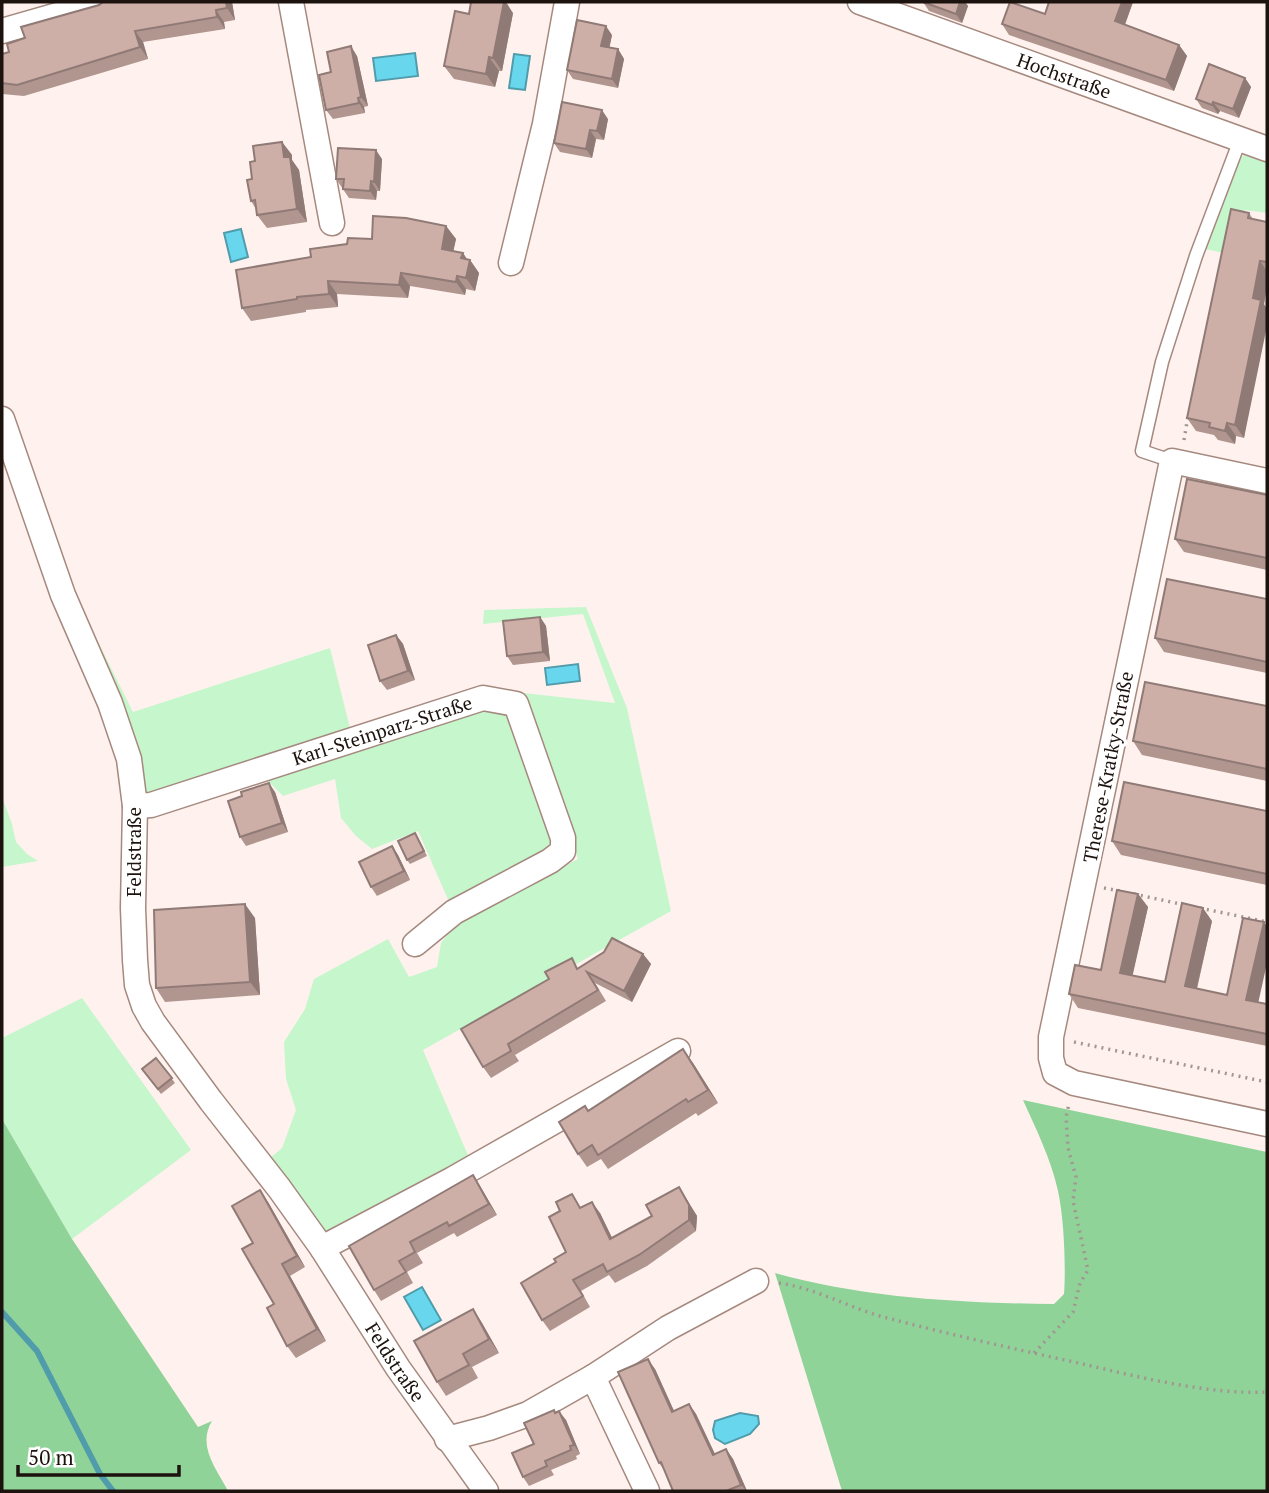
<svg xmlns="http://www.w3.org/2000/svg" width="1269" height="1493" font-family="'PT Serif',serif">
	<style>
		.green { fill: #c6f6cb }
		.forest { fill: #90d399 }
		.water { fill: #68d7ee; stroke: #519cab; stroke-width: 2 }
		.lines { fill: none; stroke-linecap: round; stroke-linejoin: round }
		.stream { stroke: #519cab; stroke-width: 6 }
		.lane-casing { stroke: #a5897f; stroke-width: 15 }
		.street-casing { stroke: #a5897f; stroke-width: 27 }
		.path { stroke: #a19692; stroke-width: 3.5; stroke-dasharray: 2 5; stroke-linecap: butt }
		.lane { stroke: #fff; stroke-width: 12 }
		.street { stroke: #fff; stroke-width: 24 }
		.wall { fill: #b19690 }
		.shaded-wall { fill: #907a76 }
		.building { fill: #ceafa8; stroke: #907a76; stroke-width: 2 }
		.labels { text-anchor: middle; stroke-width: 7; stroke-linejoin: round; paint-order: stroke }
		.street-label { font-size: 19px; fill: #1c120e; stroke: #fff }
	</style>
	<rect width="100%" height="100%" fill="#fff2ee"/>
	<!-- green -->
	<g class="green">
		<path d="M1246,152l21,3v58l-22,-3 -5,12 -7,33 -28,-6c11,-34 19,-68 41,-97z"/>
		<path d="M74,594l59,118 197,-64 20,80 -206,70z"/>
		<path d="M586,607l41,101 44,203 -248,139 47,110 -131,72 -13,-1 -10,-4 -46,-69 12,-10 14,-38 -10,-31 -2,-37 21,-33 9,-30 74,-40 21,38 28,-10 4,-24 17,-22 120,-62 -55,-166 92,10 -32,-89 -100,10 1,-14z"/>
		<path d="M471,709l34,3 9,8 38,116 -6,20 -96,48 -32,-73 -46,18 -16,-13 -15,-18 -6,-39 -52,17 -16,-16z"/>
		<path d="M2,797l10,27 4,18 11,12 11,7 -36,6z"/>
		<path d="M82,998l109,152 -119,89 -70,-120v-81z"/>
	</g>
	<!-- forest -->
	<g class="forest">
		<path d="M1023,1100l244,52v339h-425l-67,-218c90,25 185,30 279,31l10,-10c2,-27 0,-76 -6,-103 -7,-32 -22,-62 -35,-91z"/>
		<path d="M2,1119l70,120 126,188 14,-6c-15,25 4,47 16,70h-226z"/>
	</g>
	<!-- water -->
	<g class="water">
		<path d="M415,53l3,23 -42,5 -3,-23z"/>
		<path d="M514,54l16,2 -5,34 -16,-2z"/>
		<path d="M241,229l7,28 -17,5 -7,-29z"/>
		<path d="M578,664l2,17 -33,4 -2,-17z"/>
		<path d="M422,1287l19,33 -18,10 -19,-33z"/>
		<path d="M740,1413l18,3 1,8 -9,10 -25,10 -10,-6 -2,-8 2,-9z"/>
	</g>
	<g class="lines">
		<!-- stream -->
		<path class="stream" d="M2,1312l35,39 63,123 13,17"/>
		<defs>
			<path id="lane" d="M1172,461l-30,-10 20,-89 34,-106 44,-116"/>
			<g id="street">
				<path d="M291,2l41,221"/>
				<path id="s1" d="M860,2l407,147"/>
				<path d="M2,31l101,-29"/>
				<path d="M511,263l34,-139 22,-122"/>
				<path id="s2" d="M2,419l61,176 47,108 19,56 6,47 -2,102 2,52 2,25 7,21 9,16 58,79 68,87 43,60 76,120 88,123"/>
				<path d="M1267,481l-95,-20 -121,576v21l4,15 19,10 193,41"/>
				<path id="s3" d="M135,806l16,-1 332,-107 33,6 47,134v13l-13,10 -96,51 -39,32"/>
				<path d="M322,1248l131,-69 225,-128"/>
				<path d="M593,1377l54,114"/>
				<path d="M447,1439l42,-11 39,-14 65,-37 75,-49 88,-47"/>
			</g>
		</defs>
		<!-- lane casing -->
		<use href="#lane" class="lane-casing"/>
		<!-- street casing -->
		<use href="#street" class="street-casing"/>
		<!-- path -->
		<g class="path">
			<path d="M1184,440l4,-24"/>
			<path d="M1104,888l16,3"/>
			<path d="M1134,894l51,11"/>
			<path d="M1200,908l67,14"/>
			<path d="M1074,1042l193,40"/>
			<path d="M779,1283c35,5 67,23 101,33 67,18 135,33 203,48 55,13 128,31 184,28"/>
			<path d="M1034,1353l39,-41 7,-29 8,-13 -15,-69 3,-24 -8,-29 -2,-31 3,-13"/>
		</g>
		<!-- lane -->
		<use href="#lane" class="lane"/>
		<!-- street -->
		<use href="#street" class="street"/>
	</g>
	<!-- wall -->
	<g class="wall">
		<path d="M103,2h129l3,18 -11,2 1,7 -82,13 5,17 -124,37 -22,-2v-40l7,-2 16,-14 74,-33z"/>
		<path d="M923,2h42l3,4 -6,17 -33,-12z"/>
		<path d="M1049,2h84l-8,23 54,20 8,11 -13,35 -165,-56 -7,-11 43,-10z"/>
		<path d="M513,13l-11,58h-3l-4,16 -41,-8 -10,-13 25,-52z"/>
		<path d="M612,35l-3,13 9,1 6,10 -6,29 -45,-9 -6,-9z"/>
		<path d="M357,56l11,50 -4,1 1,6 -32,6 -7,-9 5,-38z"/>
		<path d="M1245,78l6,9 -12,31 -19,-7 -2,3 -16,-6 -6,-9z"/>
		<path d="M608,119l-4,21 -8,-1 -4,19 -32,-6 -6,-9z"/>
		<path d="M282,142l10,13v5l7,10 8,52 -40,6 -10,-13 -1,-6 -5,-8 1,-22z"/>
		<path d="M382,159l-2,32h-3l-1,9 -27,-2 -13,-19z"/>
		<path d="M1249,213l4,6 14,3v63l-23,153 -8,-2 -1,8 -17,-4 -4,-5 -18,-4 -9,-13z"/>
		<path d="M446,226l10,13 -3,12 10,2 4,7h3l9,13 -4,18 -9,-2 -1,6 -55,-9 -2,12 -71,-4 1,13 -32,3v2l-55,9 -9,-13 69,-51 36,-13z"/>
		<path d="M1267,495v75l-83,-18 -9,-13z"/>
		<path d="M1267,599v74l-103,-21 -9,-14z"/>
		<path d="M540,617l6,9 4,35 -37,4 -6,-9z"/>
		<path d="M396,635l7,9 12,36 -28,10 -7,-9z"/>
		<path d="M1267,706v75l-125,-26 -9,-14z"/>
		<path d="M275,792l13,40 -42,14 -6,-9z"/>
		<path d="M1267,811v74l-146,-30 -9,-14z"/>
		<path d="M418,838l9,18 -17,8 -3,-4z"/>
		<path d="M392,846l6,9 12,25 -33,16 -6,-9z"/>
		<path d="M1138,894l10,13 -16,69 33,6 47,-61 -15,68 70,15v42l-189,-38 -9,-14 32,-24z"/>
		<path d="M255,918l5,77 -95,7 -9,-14z"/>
		<path d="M643,954l8,10 -19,38 -37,-19 11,18 -91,54 4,6 -28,17 -8,-11 95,-99z"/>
		<path d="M156,1058l19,25 -14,11 -19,-25z"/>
		<path d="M693,1063l25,40 -20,13 -2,-3 -88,56 -7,-10 -14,8 -9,-13 10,-44z"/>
		<path d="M473,1175l7,11 17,29 -40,22 -3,-4 -37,20 6,10 -16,9 6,11 -32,18 -7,-11 -25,-44z"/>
		<path d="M679,1187l18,29 -1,15 -49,35 -32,17 -6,-8 -28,16 9,16 -40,24 -8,-11 14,-58 10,-10 15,-44 19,5 12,25 40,-22z"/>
		<path d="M268,1202l37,65 -15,9 36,65 -30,17 -9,-12 -34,-103z"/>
		<path d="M473,1309l9,14 17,30 -27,14 6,11 -32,18 -9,-14z"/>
		<path d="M655,1369l19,42 15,-7 7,10 19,40 11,-5 7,10 14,32h-74l-8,-20 -6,-8z"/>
		<path d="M556,1413l10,7 14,34 -4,2 1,3 -26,11 3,5 -25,11 -6,-9 11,-33z"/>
	</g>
	<!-- shaded-wall -->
	<g class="shaded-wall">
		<path d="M226,2h6l3,18 -8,-12z"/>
		<path d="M504,2h2l7,11 -11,58 -9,-13z"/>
		<path d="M960,2h5l3,4 -6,17 -6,-9z"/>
		<path d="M1122,2h11l-11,30 -7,-11z"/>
		<path d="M216,10l8,12 1,7 -8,-12z"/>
		<path d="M606,26l6,9 -4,20 -7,-9z"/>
		<path d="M135,31l8,11 5,17 -8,-12z"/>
		<path d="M1179,45l8,11 -13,35 -8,-11z"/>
		<path d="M351,46l6,10 11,50 -7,-9z"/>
		<path d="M618,49l6,10 -6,29 -6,-9z"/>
		<path d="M489,57l10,14 -4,16 -9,-13z"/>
		<path d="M1245,78l6,9 -12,31 -6,-9z"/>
		<path d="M358,98l6,9 1,6 -6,-10z"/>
		<path d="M1213,102l7,9 -2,3 -6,-9z"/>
		<path d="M602,110l6,9 -4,21 -7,-9z"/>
		<path d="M590,130l6,9 -4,19 -6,-9z"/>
		<path d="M282,142l10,13v5l7,10 8,52 -10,-13 -13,-52z"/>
		<path d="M376,150l6,9 -2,32 -6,-9z"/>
		<path d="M371,181l6,10 -1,9 -6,-9z"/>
		<path d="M446,226l10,13 -5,23 -9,-13z"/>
		<path d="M463,253l6,9 1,-2 9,13 -4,18 -9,-13 -5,-20z"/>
		<path d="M1260,261l7,10v14l-3,19 3,5v17l-23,112 -9,-13 18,-127z"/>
		<path d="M401,273l9,13 -2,12 -9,-13z"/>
		<path d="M457,276l9,13 -1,6 -9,-13z"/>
		<path d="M328,281l9,13 1,13 -9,-13z"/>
		<path d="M1227,423l9,13 -1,8 -10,-13z"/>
		<path d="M540,617l6,9 4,35 -7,-9z"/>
		<path d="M396,635l7,9 12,36 -7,-9z"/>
		<path d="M269,783l6,9 13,40 -6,-9z"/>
		<path d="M392,846l6,9 12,25 -6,-9z"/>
		<path d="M1138,894l10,13 -18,80 -10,-14z"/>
		<path d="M245,904l10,14 5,77 -10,-13z"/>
		<path d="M1203,908l9,13 -18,79 -9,-14z"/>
		<path d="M1264,922l3,5v36l-11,50 -10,-13z"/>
		<path d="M643,954l8,10 -19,38 -8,-11z"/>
		<path d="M683,1049l10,14 25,40 -10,-13z"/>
		<path d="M473,1175l7,11 17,29 -8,-11z"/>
		<path d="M679,1187l18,29 -1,15 -7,-11z"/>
		<path d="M260,1190l8,12 37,65 -8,-11z"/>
		<path d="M592,1202l8,11 18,37 -8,-11z"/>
		<path d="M282,1264l8,12 36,65 -9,-12z"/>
		<path d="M473,1309l9,14 17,30 -10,-14z"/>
		<path d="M648,1359l7,10 24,53 -7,-10z"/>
		<path d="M689,1404l7,10 24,51 -7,-10z"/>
		<path d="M559,1411l7,9 14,34 -6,-9z"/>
		<path d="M726,1449l7,10 14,32 -6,-6z"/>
	</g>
	<!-- building -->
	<g class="building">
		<path d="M103,2h123l1,6 -11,2 1,7 -82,14 5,16 -123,38 -15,-2v-29l7,-2 -2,-8 18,-6 -4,-11 78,-22z"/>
		<path d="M471,2h33l-11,56 -4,-1 -3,17 -42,-8 11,-55 14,3z"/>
		<path d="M923,2h37l-4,12z"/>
		<path d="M1010,2l35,12 4,-12h73l-7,19 64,24 -13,35 -164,-56z"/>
		<path d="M577,20l29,6 -5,20 17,3 -6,30 -45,-9z"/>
		<path d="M351,46l10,51 -3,1 1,5 -33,7 -7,-35 12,-3 -4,-20z"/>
		<path d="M1209,64l36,14 -12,31 -20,-7 -1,3 -16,-6z"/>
		<path d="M562,102l40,8 -5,21 -7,-1 -4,19 -32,-6z"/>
		<path d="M282,142l2,15h6l7,52 -40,6 -2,-15 -4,1 -4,-21 5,-1 -2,-17 5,-1 -2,-15z"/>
		<path d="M338,148l38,2 -2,32 -3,-1 -1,10 -27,-2 1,-10h-8z"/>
		<path d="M1231,209l18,4 -1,5 19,4v40l-7,-1 -7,37 8,2 -26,125 -8,-2 -2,8 -16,-4 1,-4 -23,-5z"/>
		<path d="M373,216l33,2 40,8 -4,23 21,4 -2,5 9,2 -4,18 -9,-2 -1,6 -55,-9 -2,12 -71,-4 1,13 -32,3v2l-55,9 -6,-38 75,-13 -1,-8 37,-5 1,-6 24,1z"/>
		<path d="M1187,479l80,16v63l-92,-19z"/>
		<path d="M1167,579l100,20v63l-112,-24z"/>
		<path d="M540,617l3,35 -36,4 -4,-35z"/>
		<path d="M396,635l12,36 -28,10 -12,-36z"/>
		<path d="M1145,682l122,24v63l-134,-28z"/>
		<path d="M1124,782l143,29v63l-155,-33z"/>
		<path d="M269,783l13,40 -42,14 -12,-36 14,-5 -1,-4z"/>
		<path d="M415,833l9,18 -17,9 -9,-19z"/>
		<path d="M392,846l12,25 -33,16 -12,-25z"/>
		<path d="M1117,890l21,4 -18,79 45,9 17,-79 21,5 -18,78 42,9 16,-77 21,4 -18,78 21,4v30l-198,-40 6,-29 26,5z"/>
		<path d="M245,904l5,78 -94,6 -2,-78z"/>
		<path d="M612,938l31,16 -19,37 -37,-19 11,18 -90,54 3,7 -28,16 -22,-38 88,-50 -4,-7 27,-14 5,11 27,-17z"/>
		<path d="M683,1049l25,41 -20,12 -2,-3 -88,56 -6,-10 -14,9 -19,-32 26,-16 3,5z"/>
		<path d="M156,1058l16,20 -14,11 -16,-20z"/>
		<path d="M473,1175l16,29 -40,22 -2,-4 -37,20 5,10 -16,9 7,11 -32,18 -25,-44z"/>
		<path d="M679,1187l10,18v15l-50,35 -32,17 -4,-8 -30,16 10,16 -41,24 -21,-37 35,-21 -2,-3 12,-7 -17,-35 11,-6 -4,-9 16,-8 8,14 12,-6 18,37 42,-23 -6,-11z"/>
		<path d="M260,1190l37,66 -15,8 35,65 -30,17 -20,-38 7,-4 -32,-55 11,-6 -21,-37z"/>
		<path d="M473,1309l16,30 -26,15 6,11 -32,17 -23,-41z"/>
		<path d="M648,1359l24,53 17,-8 24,51 13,-6 15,36 -15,6h-53l-12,-29 -2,1 -41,-91z"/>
		<path d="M554,1410l1,3 4,-2 15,34 -4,1 1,4 -26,11 2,5 -24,11 -11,-24 22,-9 -10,-21z"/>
	</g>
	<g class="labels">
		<!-- street labels -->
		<g class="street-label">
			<text dy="7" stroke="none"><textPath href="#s1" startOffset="217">Hochstraße</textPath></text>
			<text dy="7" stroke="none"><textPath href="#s3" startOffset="259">Karl-Steinparz-Straße</textPath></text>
			<text transform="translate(1108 767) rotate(-79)" y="7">Therese-Kratky-Straße</text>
			<text transform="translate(134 852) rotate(-90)" y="7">Feldstraße</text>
			<text dy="7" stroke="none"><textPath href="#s2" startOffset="1048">Feldstraße</textPath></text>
		</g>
	</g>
	<!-- border -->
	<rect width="1269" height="1493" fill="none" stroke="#1c120e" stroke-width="7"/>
	<!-- scale -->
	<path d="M18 1465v10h161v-10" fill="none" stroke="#1c120e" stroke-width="3.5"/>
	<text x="28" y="1465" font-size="21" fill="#1c120e" stroke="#ffffff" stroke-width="5" paint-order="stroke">50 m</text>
</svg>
